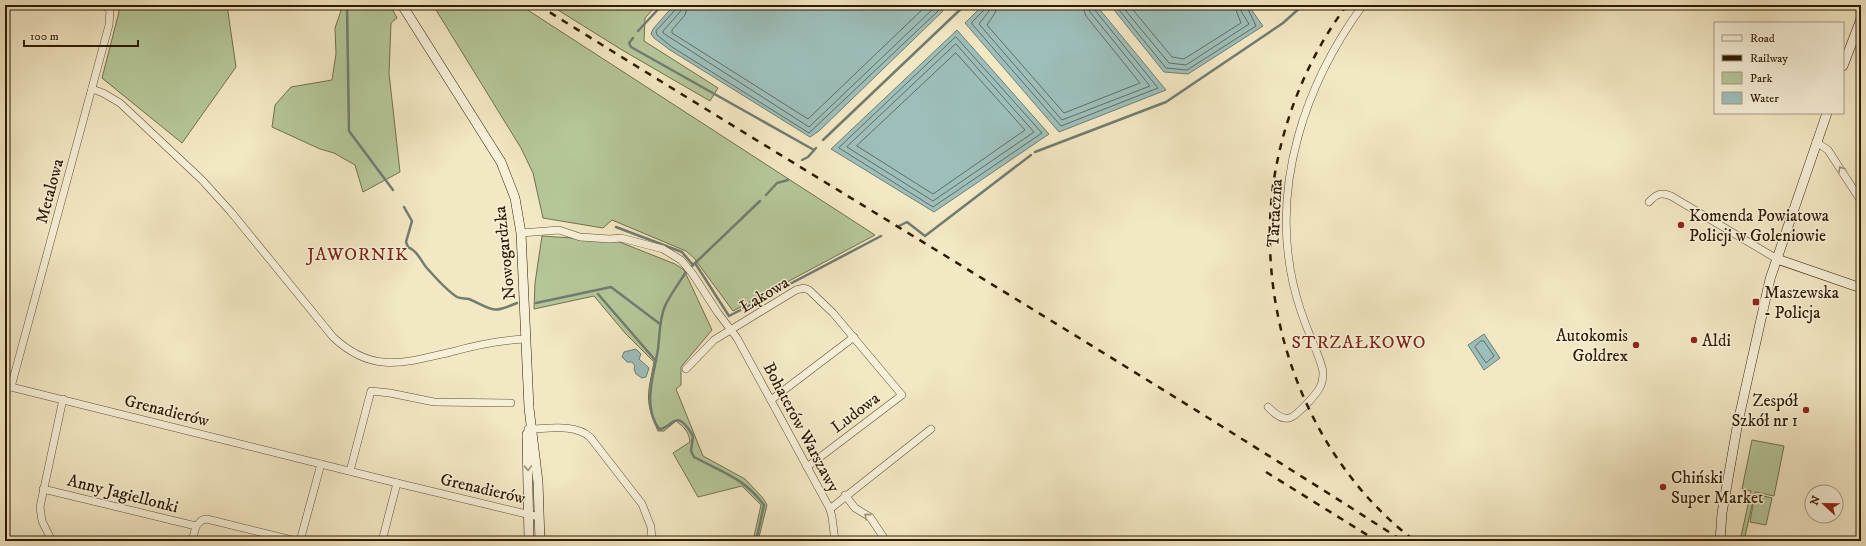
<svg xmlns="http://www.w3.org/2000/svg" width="1866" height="546" font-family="'IM FELL DW Pica',serif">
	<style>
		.green { fill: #b5c799; stroke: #72704d }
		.water { fill: #9dbfbb; stroke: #717d71 }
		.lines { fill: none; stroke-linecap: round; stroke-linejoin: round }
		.shore { stroke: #666c5e; stroke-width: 1 }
		.stream { stroke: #717d71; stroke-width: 2.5 }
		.street-casing { stroke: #5f4e32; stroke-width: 8 }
		.secondary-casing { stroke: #2e1a01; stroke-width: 10 }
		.street { stroke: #f7f0d9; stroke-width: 7 }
		.secondary { stroke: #f7f0d9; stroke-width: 9 }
		.rail { stroke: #2e1a01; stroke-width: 2.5; stroke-dasharray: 7 7; stroke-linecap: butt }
		.oneway { stroke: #9d9078 }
		.poi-dot { fill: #8f2418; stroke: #f7f0d9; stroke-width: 1.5 }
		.labels { text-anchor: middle; stroke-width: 3; stroke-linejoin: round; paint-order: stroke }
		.street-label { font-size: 17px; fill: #2e1a01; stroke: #f7f0d9 }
		.poi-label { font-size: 17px; fill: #2e1a01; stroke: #f7f0d9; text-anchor: start }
		.neighbourhood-label { font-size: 18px; letter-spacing: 1px; fill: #7a1f14; stroke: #f7f0d9 }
	</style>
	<rect width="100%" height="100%" fill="#f3e8c4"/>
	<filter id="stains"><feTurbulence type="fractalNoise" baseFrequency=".005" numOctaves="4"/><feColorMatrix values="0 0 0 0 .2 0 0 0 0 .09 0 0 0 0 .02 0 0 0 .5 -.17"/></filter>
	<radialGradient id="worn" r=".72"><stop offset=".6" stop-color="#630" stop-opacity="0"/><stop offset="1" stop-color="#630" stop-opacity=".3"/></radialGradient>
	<!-- green -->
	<g class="green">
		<path d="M117,5h110l9,62 -54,76 -80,-65 17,-66z"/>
		<path d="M343,5h47l7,13 -6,5 -2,50 11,99 -37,20 -8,-27 -21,-12 -14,-4 -48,-22 3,-22 16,-18 41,-7 4,-26 -1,-26z"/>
		<path d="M433,5h87l355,230 -142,76 -39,-53 -8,-7 -74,-31 -9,8 -60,-10 -10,-45 -12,-25z"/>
		<path d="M550,5h107l-12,13 -1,23 74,47 -8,13 -88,-51z"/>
		<path d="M542,236l75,5 58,23 9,6 28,60 -31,37v18l-5,4 27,67 42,23 18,19 4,7 -9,36h-5l8,-36 -19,-19 -44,11 -25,-44 17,-11c-1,-10 -6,-15 -14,-21l-12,10h-6c-14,-30 -10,-38 -4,-69l-29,-29 -31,-37 -60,13 1,-26z"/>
		<path d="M1752,440l32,6 -10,50 -19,-4 -11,49h-4l11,-50 -9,-2z"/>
		<path d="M1755,494l17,4 -6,27 -16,-3z"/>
	</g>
	<!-- water -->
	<g class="water">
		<path d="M674,5h267l2,6 -124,120 -9,6 -140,-87 -16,-12 -3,-4 2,-5z"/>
		<path d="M983,5h113l70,85 -107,42 -94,-109z"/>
		<path d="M1110,5h138l15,21 -75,48 -24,-2z"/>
		<path d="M957,30l92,104 -115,78 -103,-63z"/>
		<path d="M1484,334l16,24 -16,12 -16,-25z"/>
		<path d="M636,349l5,5 -2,5 10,9 -3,9 -4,1 -6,-4 -2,-5 1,-3 -3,-4h-5l-5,-5 2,-5z"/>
	</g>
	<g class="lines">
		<!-- shore -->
		<g class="shore">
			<path d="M677,5l-1,4 -20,22 1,4 15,12 137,86 129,-122v-6"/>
			<path d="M682,5l-2,7 -17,19v2l146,94 124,-118v-4"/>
			<path d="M688,5l-3,10 -13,15v3l136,86 119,-114"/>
			<path d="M986,5l-1,4 -13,13v2l89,102 97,-38 -64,-79 -1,-4"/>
			<path d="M991,5l-2,6 -10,13 83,96 88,-34 -60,-74 -2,-7"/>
			<path d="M997,5l-2,8 -8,12 77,88 76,-30 -54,-67 -4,-11"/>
			<path d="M1115,5l51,63 21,2 69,-44 -10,-21"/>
			<path d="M1121,5l48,58 17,2 63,-41 -8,-13 -1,-6"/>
			<path d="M1129,5l43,52 12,2 57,-36 -7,-18"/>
			<path d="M956,37l86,96 -109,74 -94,-59z"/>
			<path d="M956,44l78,88 -101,69 -86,-54z"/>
			<path d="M956,53l69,77 -92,64 -76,-48z"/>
			<path d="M1481,341h3l10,15 -8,7 -11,-16z"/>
		</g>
		<!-- stream -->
		<g class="stream">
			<path d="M347,5l2,126 44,59"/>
			<path d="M638,31l24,-26"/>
			<path d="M633,38l-4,5 2,4 183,103"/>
			<path d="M823,140l142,-135"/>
			<path d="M1035,152l131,-50 117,-79 20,-18"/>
			<path d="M802,160l6,-3 8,-9"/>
			<path d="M766,195l11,-12 11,-3"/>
			<path d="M404,207l8,14 -6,21 2,5c9,4 12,12 18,20 9,10 20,23 31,30 4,2 8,1 12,2 25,11 22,15 48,4"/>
			<path d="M899,226l8,-4 18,14 106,-81"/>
			<path d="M616,227l66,25 11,13"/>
			<path d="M695,263l34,53 152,-80"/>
			<path d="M692,266l68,-65"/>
			<path d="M686,272c-7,11 -16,23 -21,34 -6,14 -5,28 -7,43 -4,26 -16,56 1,80 14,0 16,-24 34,7l-2,15 3,6c28,15 50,21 70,48l-8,36"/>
			<path d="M598,294l58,67"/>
			<path d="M536,303l75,-16 49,37"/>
		</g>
		<defs>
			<g id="street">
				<path d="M92,89l11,4 17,10 82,77 29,32 102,125c39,37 71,26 118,15 25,-7 49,-12 75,-13"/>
				<path d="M1816,142l12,8 33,51"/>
				<path d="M1649,202c7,-8 12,-10 22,-6l106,63"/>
				<path d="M521,233l38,-3 21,7 30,2 11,-1 42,11 18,11 11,13 26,40 19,25 93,171 2,8 3,24"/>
				<path d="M686,369l28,-29 82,-50 8,-2 5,2 24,23 69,82 -95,72"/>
				<path d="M5,387h6l386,96 142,34"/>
				<path d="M11,387l98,-362 1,-15 -6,-5"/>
				<path d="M771,400l83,-63"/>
				<path d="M1268,407c5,5 13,13 21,11 7,-1 28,-24 31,-31 3,-5 3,-10 3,-15 -2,-12 -8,-23 -12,-34 -7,-17 -14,-37 -18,-55 -22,-98 12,-199 70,-278"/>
				<path d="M528,429c19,0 46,-6 62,8l52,67 9,23 1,14"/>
				<path d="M350,471l21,-80 19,2 44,9 77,1"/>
				<path d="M43,489l153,37 6,-6 5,-1 89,22"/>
				<path d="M845,495l10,13 15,9 16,24"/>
				<path d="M830,509l101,-80"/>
				<path d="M52,541l-10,-20 -2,-14 23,-108"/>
				<path d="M192,541l4,-15"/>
				<path d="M300,541l21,-77"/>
				<path d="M382,541l15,-58"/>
			</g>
			<g id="secondary">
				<path d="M402,5l99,157 14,36 6,35 8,175 9,74 2,59"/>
				<path d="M1843,66l18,-47"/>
				<path d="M1777,259l84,29"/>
				<path d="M527,434l2,107"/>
				<path d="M1720,541l2,-28 16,-91 32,-143 57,-166"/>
			</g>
		</defs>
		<!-- street casing -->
		<use href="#street" class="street-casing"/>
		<!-- secondary casing -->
		<use href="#secondary" class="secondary-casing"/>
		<!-- street -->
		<use href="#street" class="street"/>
		<!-- secondary -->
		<use href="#secondary" class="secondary"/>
		<!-- rail -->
		<g class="rail">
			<path d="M538,5c288,180 580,353 865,536"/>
			<path d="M1347,5c-39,52 -65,116 -74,181 -17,131 35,274 142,355"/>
			<path d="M1266,472l111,69"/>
		</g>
	</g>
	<!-- one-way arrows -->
	<defs><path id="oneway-chevron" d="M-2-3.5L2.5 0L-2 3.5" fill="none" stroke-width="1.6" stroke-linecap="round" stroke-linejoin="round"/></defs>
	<g class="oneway">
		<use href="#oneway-chevron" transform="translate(1841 169) rotate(-122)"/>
		<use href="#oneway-chevron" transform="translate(528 468) rotate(88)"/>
		<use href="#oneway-chevron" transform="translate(867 516) rotate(-139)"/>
	</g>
	<!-- markers -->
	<g class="poi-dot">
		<circle cx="1681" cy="225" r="4"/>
		<rect x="1752" y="298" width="8" height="8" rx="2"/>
		<circle cx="1694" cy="340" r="4"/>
		<circle cx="1636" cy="345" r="4"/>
		<circle cx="1806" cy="410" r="4"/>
		<circle cx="1663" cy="487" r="4"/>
	</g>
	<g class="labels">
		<!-- street labels -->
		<g class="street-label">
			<text transform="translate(49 191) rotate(-75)" y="6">Metalowa</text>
			<text transform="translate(1274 213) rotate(-87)" y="6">Tartaczna</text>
			<text transform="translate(504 253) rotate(-96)" y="6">Nowogardzka</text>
			<text transform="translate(764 294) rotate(-31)" y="6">Łąkowa</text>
			<text transform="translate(167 410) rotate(14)" y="6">Grenadierów</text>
			<text transform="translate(855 412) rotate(-37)" y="6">Ludowa</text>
			<text transform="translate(802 427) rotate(62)" y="6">Bohaterów Warszawy</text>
			<text transform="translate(483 488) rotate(13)" y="6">Grenadierów</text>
			<text transform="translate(123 493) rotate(14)" y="6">Anny Jagiellonki</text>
		</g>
		<!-- poi labels -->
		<g class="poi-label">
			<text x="1689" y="221">Komenda Powiatowa<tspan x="1689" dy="20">Policji w Goleniowie</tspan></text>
			<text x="1764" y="298">Maszewska<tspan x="1764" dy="20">- Policja</tspan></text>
			<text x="1628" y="341" text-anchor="end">Autokomis<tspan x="1628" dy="20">Goldrex</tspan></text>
			<text x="1702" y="346">Aldi</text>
			<text x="1798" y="406" text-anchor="end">Zespół<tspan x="1798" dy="20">Szkół nr 1</tspan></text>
			<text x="1671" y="483">Chiński<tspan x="1671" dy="20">Super Market</tspan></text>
		</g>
		<!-- neighbourhood labels -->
		<g class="neighbourhood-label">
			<text x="358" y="260">JAWORNIK</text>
			<text x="1359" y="348">STRZAŁKOWO</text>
		</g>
	</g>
	<!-- margin -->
	<rect width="1866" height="546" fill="none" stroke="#f3e8c4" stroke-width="20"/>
	<rect x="6" y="6" width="1854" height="534" fill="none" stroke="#2e1a01" stroke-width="2"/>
	<rect x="10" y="10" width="1846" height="526" fill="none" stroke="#2e1a01"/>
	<!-- legend -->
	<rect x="1714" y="22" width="130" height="92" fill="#f7f0d9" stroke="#a79a83"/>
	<rect x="1722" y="35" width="20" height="6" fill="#f7f0d9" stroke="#a79a83"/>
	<text x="1750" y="42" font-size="12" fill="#2e1a01">Road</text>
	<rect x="1722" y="55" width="20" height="6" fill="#2e1a01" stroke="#a79a83"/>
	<text x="1750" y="62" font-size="12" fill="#2e1a01">Railway</text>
	<rect x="1722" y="72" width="20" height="12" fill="#b5c799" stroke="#a79a83"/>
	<text x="1750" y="82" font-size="12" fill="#2e1a01">Park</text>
	<rect x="1722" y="92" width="20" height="12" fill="#9dbfbb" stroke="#a79a83"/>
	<text x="1750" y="102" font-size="12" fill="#2e1a01">Water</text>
	<!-- north arrow -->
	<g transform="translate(1824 504) rotate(292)"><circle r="19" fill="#f7f0d9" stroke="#a79a83"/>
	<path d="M0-3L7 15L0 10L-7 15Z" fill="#8f2418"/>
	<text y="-6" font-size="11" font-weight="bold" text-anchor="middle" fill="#2e1a01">N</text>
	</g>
	<!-- scale -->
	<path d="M24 40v6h114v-6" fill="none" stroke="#2e1a01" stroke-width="2"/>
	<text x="30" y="40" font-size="12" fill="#2e1a01" stroke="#f7f0d9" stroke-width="3" paint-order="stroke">100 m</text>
	<rect width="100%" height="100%" filter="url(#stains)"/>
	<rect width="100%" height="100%" fill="url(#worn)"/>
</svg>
